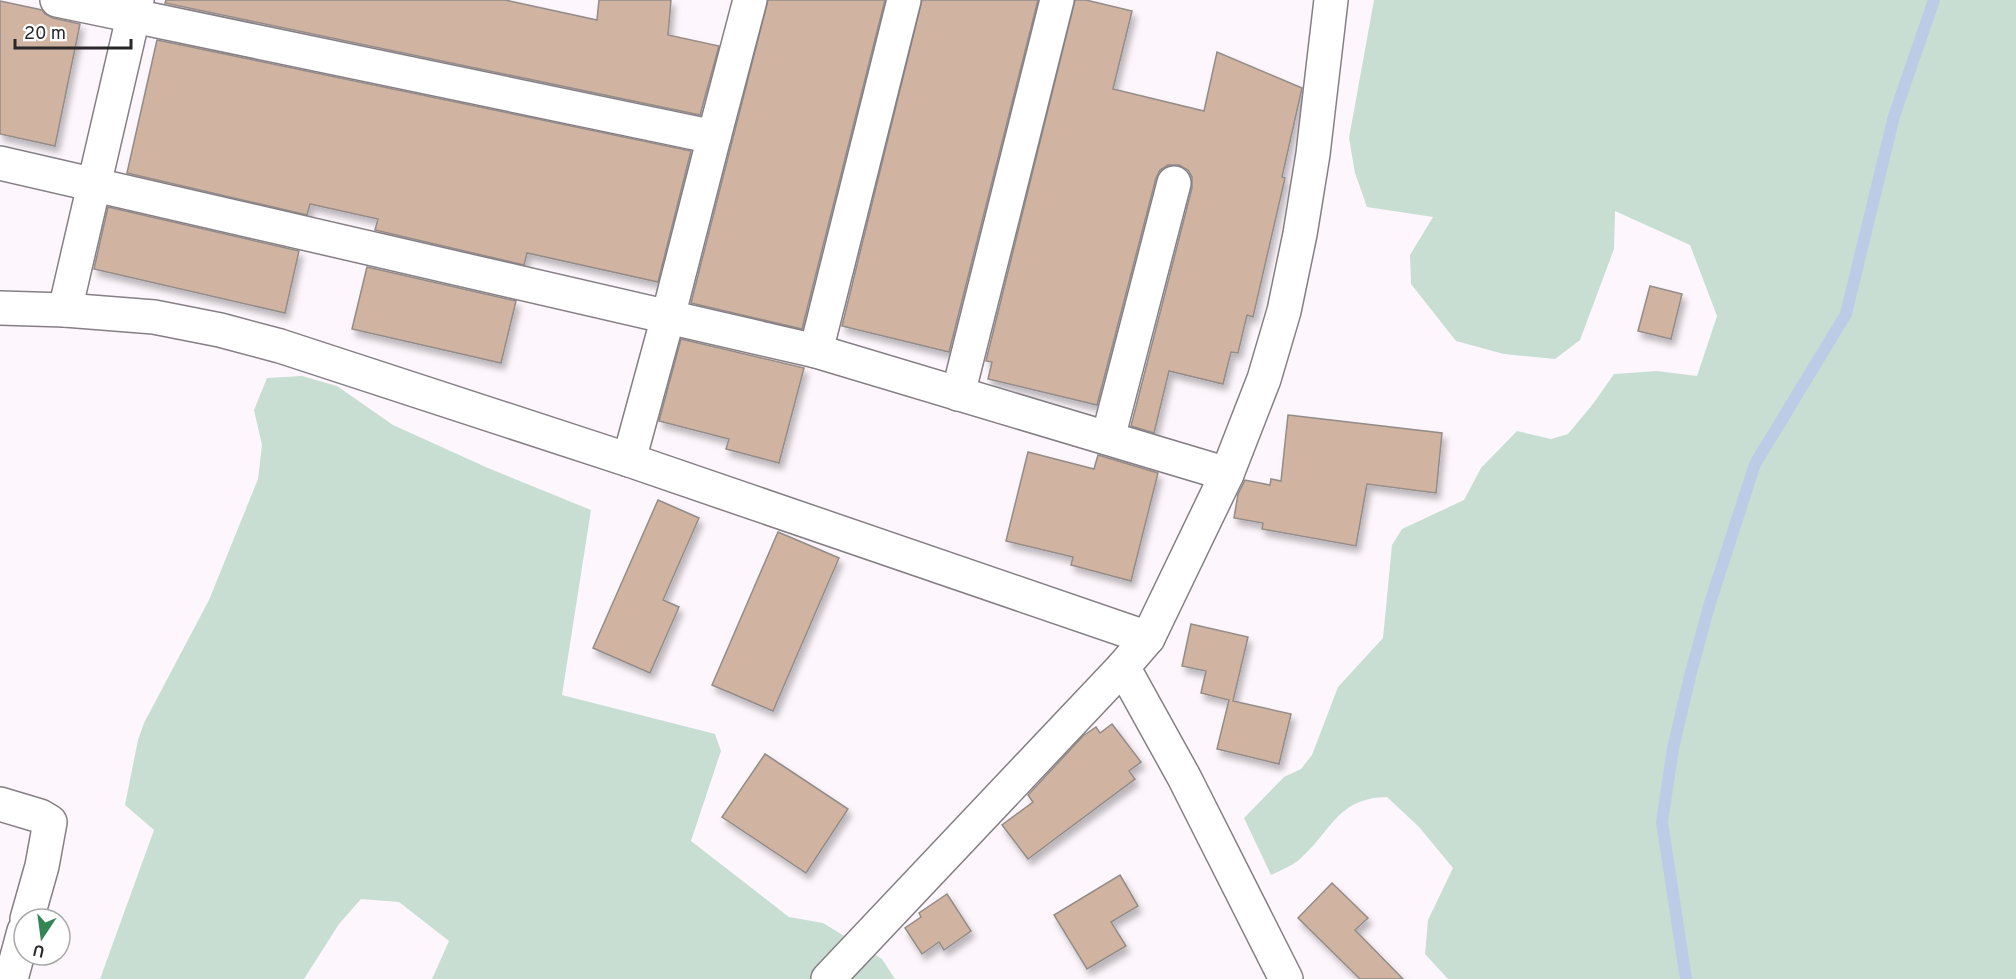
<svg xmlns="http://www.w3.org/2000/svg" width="2016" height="979" font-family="Overpass,sans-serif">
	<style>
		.green { fill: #c8ded3 }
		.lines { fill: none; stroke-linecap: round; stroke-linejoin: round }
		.stream { stroke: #bccce7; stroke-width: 12 }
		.building { fill: #d0b4a1; stroke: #938c88; stroke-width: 1.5; filter: url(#shadow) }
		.street-casing { stroke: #857f85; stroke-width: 36 }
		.secondary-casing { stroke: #857f85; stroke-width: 36 }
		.street { stroke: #fff; stroke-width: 33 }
		.secondary { stroke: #fff; stroke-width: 33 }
	</style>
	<defs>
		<filter id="shadow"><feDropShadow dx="3.5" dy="6" stdDeviation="3" flood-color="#0004"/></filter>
	</defs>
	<rect width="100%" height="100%" fill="#fdf6fc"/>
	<!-- green -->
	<g class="green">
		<path d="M1374,0h642v979h-568l-23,-25 3,-34 25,-52 -34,-41 -32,-30c-50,1 -55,34 -87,62 -8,7 -19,11 -29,16l-27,-57 40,-41 17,-8 11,-14 26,-68 45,-49 9,-93 10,-16 62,-29 17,-32 36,-37 34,8 17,-5 25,-30 21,-30 43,-3 40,5 20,-60 -27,-71 -75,-34 -1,38 -34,91 -25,19 -51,-5 -48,-13 -45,-57 -1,-29 23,-38 -66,-10 -12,-34 -6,-35z"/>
		<path d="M302,376l35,10 56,39 95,43 103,42 -29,185 153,39 6,17 -30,90 98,76 34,6 59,36 13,20h-463l17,-38 -50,-39 -38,-3 -22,25 -35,55h-204l54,-149 -29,-25 13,-65 6,-17 65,-123 49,-121 4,-34 -8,-35 13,-32z"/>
	</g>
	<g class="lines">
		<!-- stream -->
		<path class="stream" d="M1686,979l-24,-157 11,-74 18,-76 19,-69 45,-139 91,-150 48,-198 40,-116"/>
	</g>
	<!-- building -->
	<g class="building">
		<path d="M166,0h339l92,20 2,-20h72l-3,35 51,11 -19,69 -535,-112z"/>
		<path d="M768,0h117l-83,329 -111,-26z"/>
		<path d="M922,0h116l-89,352 -107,-26z"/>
		<path d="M1075,0h11l46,11 -19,78 91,22 13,-59 85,36 -20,89 3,1 -32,139 -6,-2 -9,38 -7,-1 -8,32 -54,-13 -15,62 -23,-7 61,-238v-11l-4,-7 -9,-5h-11l-8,5 -4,8 -59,227 -109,-26 4,-17 -6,-1z"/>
		<path d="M0,1l42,9 3,4 8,4 27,6 -25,122 -55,-12z"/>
		<path d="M157,40l534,111 -33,131 -131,-29 -3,12 -149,-35 3,-11 -68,-15 -3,11 -180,-42z"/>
		<path d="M108,207l191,44 -14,62 -191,-44z"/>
		<path d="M367,267l149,34 -15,62 -149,-34z"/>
		<path d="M1650,286l32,8 -11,45 -33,-8z"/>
		<path d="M681,339l123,29 -25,95 -53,-14 3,-10 -70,-18z"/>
		<path d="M1288,415l154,18 -6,60 -69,-9 -11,62 -94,-17 1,-6 -29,-5 4,-24 7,-14 25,5 1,-6 10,2z"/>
		<path d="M1028,452l66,17 4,-14 60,18 -27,108 -60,-16 2,-8 -67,-16z"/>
		<path d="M658,500l41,18 -36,82 16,7 -29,66 -57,-25z"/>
		<path d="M778,532l61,26 -66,153 -61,-26z"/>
		<path d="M1191,624l57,13 -15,64 58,13 -12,50 -62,-15 12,-49 -28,-7 5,-22 -24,-5z"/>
		<path d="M1112,724l29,38 -12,9 6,8 -107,80 -26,-34 31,-23 -5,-7 55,-59 13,-9 4,6z"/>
		<path d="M765,754l83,55 -42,64 -84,-56z"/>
		<path d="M1120,875l18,31 -27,16 15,24 -39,23 -33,-54z"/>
		<path d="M1332,883l36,35 -13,12 48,49h-43l-62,-61z"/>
		<path d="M947,894l24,37 -27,19 -5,-8 -17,12 -17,-26 16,-11 -2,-4z"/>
	</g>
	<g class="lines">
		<defs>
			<g id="street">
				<path d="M57,0l657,137 -46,180 -39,143"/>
				<path d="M714,137l36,-137"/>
				<path d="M0,163l816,188 411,123"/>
				<path d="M0,308l65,2 89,7 66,13 60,16 349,114 519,178"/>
				<path d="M65,310l72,-310"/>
				<path d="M816,351l88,-351"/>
				<path d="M958,394l99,-394"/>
				<path d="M1108,438l66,-255"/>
				<path d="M0,804l40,12 10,6 -8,44 -15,53"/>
				<path d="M11,979l13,-48"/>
				<path d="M828,979l295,-312"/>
			</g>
			<path id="secondary" d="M1286,979l-102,-202 -61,-110 25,-29 79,-164 37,-95 20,-68 16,-77 13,-80 18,-154"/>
		</defs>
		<!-- street casing -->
		<use href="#street" class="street-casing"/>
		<!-- secondary casing -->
		<use href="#secondary" class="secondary-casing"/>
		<!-- street -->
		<use href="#street" class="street"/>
		<!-- secondary -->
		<use href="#secondary" class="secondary"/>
	</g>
	<!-- north arrow -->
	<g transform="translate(42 937) rotate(193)"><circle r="28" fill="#ffffff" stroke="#a9a9a9" stroke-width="1.5"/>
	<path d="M0-4.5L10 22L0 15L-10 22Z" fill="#348556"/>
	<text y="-9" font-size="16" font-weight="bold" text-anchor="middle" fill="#292729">U</text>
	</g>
	<!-- scale -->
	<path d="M15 39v9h116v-9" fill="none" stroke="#292729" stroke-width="3"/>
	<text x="24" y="39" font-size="18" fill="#292729" stroke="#ffffff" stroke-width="4.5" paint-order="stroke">20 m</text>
</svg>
